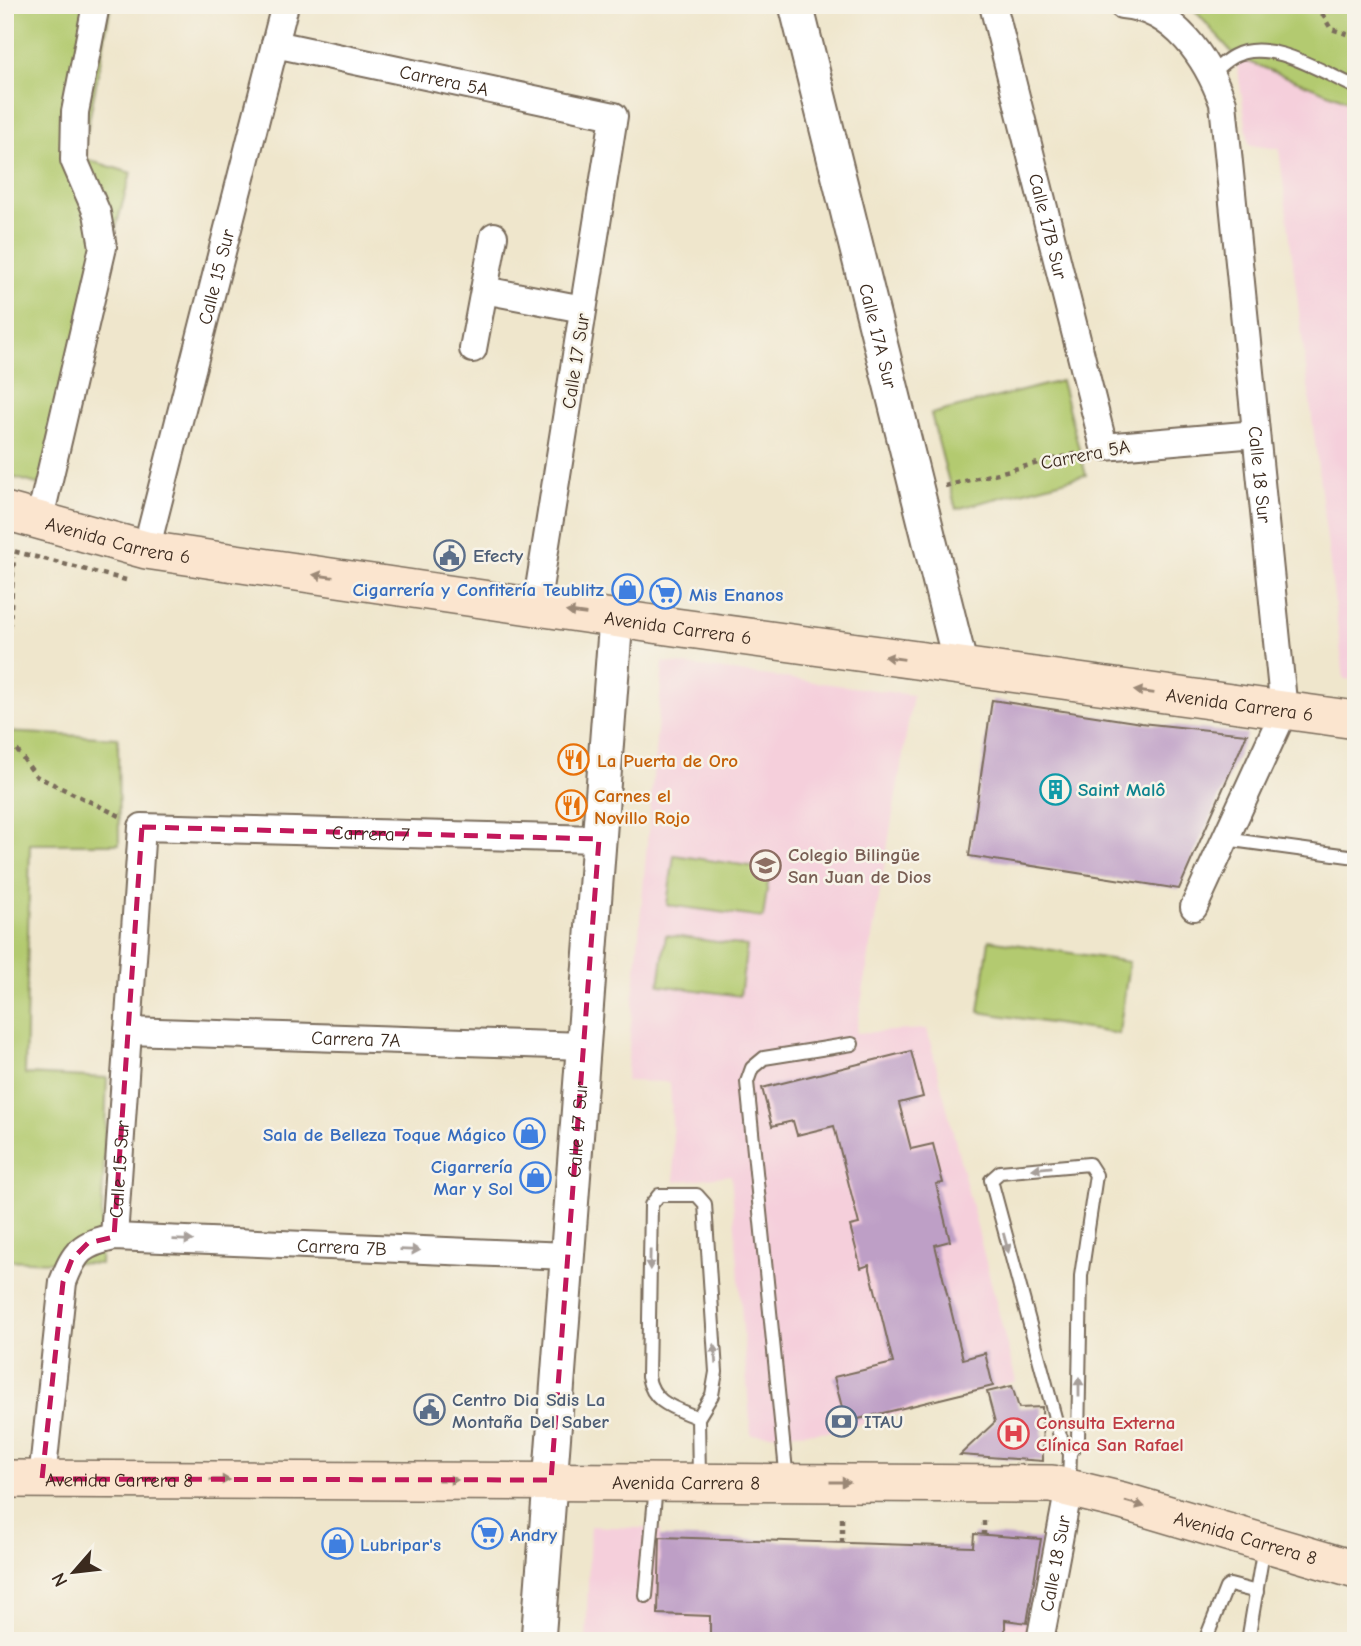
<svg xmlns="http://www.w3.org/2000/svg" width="1361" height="1646" font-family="'Comic Neue',sans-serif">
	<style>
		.built { fill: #f5cfdb }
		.green { fill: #b3ca6f; stroke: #777a46; stroke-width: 2 }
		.building { fill: #be9fc6 }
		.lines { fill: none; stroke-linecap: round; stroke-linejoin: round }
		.service-casing { stroke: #7a6c5b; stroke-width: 16 }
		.minor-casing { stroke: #7a6c5b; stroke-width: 30 }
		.tertiary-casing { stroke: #7a6c5b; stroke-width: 37 }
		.secondary-casing { stroke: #7a6c5b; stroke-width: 40 }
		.path { stroke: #7a6c5b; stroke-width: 4.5; stroke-dasharray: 5 5; stroke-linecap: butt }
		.service { stroke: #fff; stroke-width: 12 }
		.minor { stroke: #fff; stroke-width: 26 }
		.tertiary { stroke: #fff; stroke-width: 33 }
		.secondary { stroke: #fbe5cf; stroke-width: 37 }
		.oneway { fill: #9b8876 }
		.oneway2 { fill: #a79f9a }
		.marked { fill: none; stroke: #c2185b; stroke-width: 5; stroke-dasharray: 14 9; stroke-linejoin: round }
		.labels { text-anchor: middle; stroke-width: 5; stroke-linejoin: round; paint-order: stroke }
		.street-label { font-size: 19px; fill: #3b2a1e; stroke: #f7f3e8 }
		.service-label { font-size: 19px; font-weight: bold; fill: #4e5e75; stroke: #f7f3e8; text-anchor: start }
		.shop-label { font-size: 19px; font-weight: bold; fill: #366cbe; stroke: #f7f3e8; text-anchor: end }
		.food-label { font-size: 19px; font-weight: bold; fill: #c56008; stroke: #f7f3e8; text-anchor: start }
		.culture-label { font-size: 19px; font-weight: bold; fill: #0d838f; stroke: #f7f3e8; text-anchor: start }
		.education-label { font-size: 19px; font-weight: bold; fill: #785e54; stroke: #f7f3e8; text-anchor: start }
		.health-label { font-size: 19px; font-weight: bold; fill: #be3a42; stroke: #f7f3e8; text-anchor: start }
	</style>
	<rect width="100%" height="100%" fill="#f7f3e8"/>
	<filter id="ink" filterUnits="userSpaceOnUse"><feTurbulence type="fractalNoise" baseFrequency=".0143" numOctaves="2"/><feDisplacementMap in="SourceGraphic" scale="14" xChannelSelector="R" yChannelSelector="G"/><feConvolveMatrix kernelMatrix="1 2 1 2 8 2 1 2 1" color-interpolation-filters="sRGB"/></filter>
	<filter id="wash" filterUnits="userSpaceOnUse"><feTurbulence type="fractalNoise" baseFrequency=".00686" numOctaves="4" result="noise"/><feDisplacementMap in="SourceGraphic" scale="28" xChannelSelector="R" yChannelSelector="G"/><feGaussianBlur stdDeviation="1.57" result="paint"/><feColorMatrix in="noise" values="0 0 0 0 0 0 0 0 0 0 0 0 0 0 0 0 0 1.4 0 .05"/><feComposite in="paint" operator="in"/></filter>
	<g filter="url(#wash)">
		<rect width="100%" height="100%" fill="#efe6cc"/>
		<!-- built -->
		<g class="built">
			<path d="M1236,57l120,47v576l-12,-1 -65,-530 -30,-4z"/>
			<path d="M663,662l250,33 -57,338 71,-4 89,352 -179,50 -86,4 -20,-260 -56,7 -5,-100 -44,-1z"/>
			<path d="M590,1526l70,3v8l313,10 1,-13 67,5 -14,102h-441z"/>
		</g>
		<!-- green -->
		<g class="green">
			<path d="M5,5h106l-29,153 49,15 -87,313 -39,-11z"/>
			<path d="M1190,5h166v99l-120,-47z"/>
			<path d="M1061,381l25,94 -130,34 -25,-95z"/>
			<path d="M5,565l8,3 -8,139z"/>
			<path d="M5,732l113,6 1,106h-89l-5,230 82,4 -7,186 -95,-4z"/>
			<path d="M674,855l96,14 -7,49 -96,-13z"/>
			<path d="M666,935l81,11 -7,50 -81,-11z"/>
			<path d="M989,940l140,22 -10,72 -140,-22z"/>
		</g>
		<g id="blocks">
			<!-- building -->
			<g class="building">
				<path d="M992,700l149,23 106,11 -68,155 -210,-33z"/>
				<path d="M911,1051l12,46 -24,6 12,46 22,-5 10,39 -7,1 14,57 -15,4 28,114 22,-6 8,33 -147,36 -12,-45 59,-14 -24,-98 -8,3 -11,-42 9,-2 -25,-98 -37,9 -4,-14 -21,5 -10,-38z"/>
				<path d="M1012,1386l7,22 23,-1 1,54 -83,-6 35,-33 -8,-30z"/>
				<path d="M974,1534l67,5 -14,84 -22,-3v21h-295v-25l-52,-2 2,-77 313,10z"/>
			</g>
		</g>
	</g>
	<g filter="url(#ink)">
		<use href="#blocks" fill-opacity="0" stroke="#7a6c5b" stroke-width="2"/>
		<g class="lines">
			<defs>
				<g id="service">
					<path d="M1212,72c7,-5 14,-12 22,-16 36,-19 89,17 122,31"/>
					<path d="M1225,839l131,18"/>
					<path d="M698,1418c-23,-10 -45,-14 -50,-41l3,-172 8,-10h38l8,9 11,168 -4,23 -14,23 1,60"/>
					<path d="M787,1481l-40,-399 5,-14 12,-10 88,-14"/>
					<path d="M1069,1484l1,-31 8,-13 3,-164 15,-101 -7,-11 -89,8 -9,8 69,256 10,17"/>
					<path d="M646,1596l10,-111"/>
					<path d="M1205,1641l21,-53 4,-3 27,7"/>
					<path d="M1248,1641l16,-95"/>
				</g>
				<g id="minor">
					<path id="s1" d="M993,5l111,442 152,-13"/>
					<path id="s2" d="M1122,5c53,4 85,54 101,98l61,608 -90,196"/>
					<path id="s3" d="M275,44l339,72 -78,491"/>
					<path d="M484,290l99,19"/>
					<path d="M473,349l21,-113"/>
					<path d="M35,520l9,-19 59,-254 -6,-34 -23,-53 1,-48 21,-107"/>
					<path id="s4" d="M146,550l139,-545"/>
					<path id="s5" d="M128,1031l456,15"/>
					<path id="s6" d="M114,1237l28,-410 457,12"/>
					<path id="s7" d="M42,1479l21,-197c12,-31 18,-38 51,-45l454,19"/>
					<path id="s8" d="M1040,1641l29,-154"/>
				</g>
				<g id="tertiary">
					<path id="s9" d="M796,5l165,662"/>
					<path id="s10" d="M538,1641l78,-1022"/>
				</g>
				<g id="secondary">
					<path id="s11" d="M5,511l141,39 514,75 696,95"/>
					<path id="s12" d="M5,1479l1047,5 70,17 234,69"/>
				</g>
			</defs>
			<!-- service casing -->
			<use href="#service" class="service-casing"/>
			<!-- minor casing -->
			<use href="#minor" class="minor-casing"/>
			<!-- tertiary casing -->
			<use href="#tertiary" class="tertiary-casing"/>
			<!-- secondary casing -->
			<use href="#secondary" class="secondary-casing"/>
			<!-- path -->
			<g class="path">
				<path d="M1317,5l14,24 25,8"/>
				<path d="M945,486l134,-33"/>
				<path d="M5,549l121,31"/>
				<path d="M5,707l9,-150"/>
				<path d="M5,734l31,42 84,40"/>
				<path d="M984,1521v14"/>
				<path d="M842,1543v-28"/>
			</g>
			<!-- service -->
			<use href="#service" class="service"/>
			<!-- minor -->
			<use href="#minor" class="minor"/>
			<!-- tertiary -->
			<use href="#tertiary" class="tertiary"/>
			<!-- secondary -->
			<use href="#secondary" class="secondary"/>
		</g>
		<!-- one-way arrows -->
		<defs><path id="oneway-solid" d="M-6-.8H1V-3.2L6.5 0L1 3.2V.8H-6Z" transform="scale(1.75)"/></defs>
		<g class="oneway">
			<use href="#oneway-solid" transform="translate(323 576) rotate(-172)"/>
			<use href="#oneway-solid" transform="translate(576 613) rotate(-172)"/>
			<use href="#oneway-solid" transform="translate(894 658) rotate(-172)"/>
			<use href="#oneway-solid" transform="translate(1144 692) rotate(-172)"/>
			<use href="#oneway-solid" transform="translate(220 1480)"/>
			<use href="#oneway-solid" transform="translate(448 1480)"/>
			<use href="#oneway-solid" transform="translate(840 1482)"/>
			<use href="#oneway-solid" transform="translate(1135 1504) rotate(16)"/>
		</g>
		<g class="oneway2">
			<use href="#oneway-solid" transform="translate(1042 1168) rotate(174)"/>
			<use href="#oneway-solid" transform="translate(183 1240) rotate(2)"/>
			<use href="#oneway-solid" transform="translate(1006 1243) rotate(75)"/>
			<use href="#oneway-solid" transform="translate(410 1250) rotate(2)"/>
			<use href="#oneway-solid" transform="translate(650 1260) rotate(91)"/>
			<use href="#oneway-solid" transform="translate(715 1354) rotate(-94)"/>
			<use href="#oneway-solid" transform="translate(1079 1387) rotate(-90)"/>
		</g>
	</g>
	<!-- marked area -->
	<path class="marked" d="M142,827l457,12 -48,641 -509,-1 21,-197 9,-23 16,-16 26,-6z"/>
	<!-- icons -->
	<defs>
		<symbol id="civic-ring" viewBox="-11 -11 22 22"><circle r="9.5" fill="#f7f3e8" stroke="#5c6f8a" stroke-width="1.5"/><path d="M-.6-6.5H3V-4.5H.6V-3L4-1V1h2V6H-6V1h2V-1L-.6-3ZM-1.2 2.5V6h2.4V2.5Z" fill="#5c6f8a"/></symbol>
		<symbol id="shop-ring" viewBox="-11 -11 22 22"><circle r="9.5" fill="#f7f3e8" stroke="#3f7fe0" stroke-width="1.5"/><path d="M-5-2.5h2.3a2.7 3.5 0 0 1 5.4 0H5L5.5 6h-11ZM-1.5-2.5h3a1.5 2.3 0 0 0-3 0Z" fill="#3f7fe0"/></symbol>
		<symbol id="supermarket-ring" viewBox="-11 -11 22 22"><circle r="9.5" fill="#f7f3e8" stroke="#3f7fe0" stroke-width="1.5"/><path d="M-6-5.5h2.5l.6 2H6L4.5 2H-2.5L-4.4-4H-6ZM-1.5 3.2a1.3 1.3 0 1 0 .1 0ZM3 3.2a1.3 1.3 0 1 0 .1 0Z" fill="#3f7fe0"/></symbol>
		<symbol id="restaurant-ring" viewBox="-11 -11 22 22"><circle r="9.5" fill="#f7f3e8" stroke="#e8710a" stroke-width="1.5"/><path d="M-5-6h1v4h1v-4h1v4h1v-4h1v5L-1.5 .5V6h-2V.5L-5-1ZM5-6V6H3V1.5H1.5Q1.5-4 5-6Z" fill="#e8710a"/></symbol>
		<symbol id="building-ring" viewBox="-11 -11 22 22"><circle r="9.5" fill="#f7f3e8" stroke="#0f9aa8" stroke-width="1.5"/><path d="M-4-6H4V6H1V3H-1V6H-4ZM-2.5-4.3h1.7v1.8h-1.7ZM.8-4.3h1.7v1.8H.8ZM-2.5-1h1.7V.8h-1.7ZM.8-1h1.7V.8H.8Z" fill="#0f9aa8"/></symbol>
		<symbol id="school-ring" viewBox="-11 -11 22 22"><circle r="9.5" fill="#f7f3e8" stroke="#8d6e63" stroke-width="1.5"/><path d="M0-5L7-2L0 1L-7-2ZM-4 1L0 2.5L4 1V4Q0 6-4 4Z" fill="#8d6e63"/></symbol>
		<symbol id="bank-ring" viewBox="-11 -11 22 22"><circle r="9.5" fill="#f7f3e8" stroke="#5c6f8a" stroke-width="1.5"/><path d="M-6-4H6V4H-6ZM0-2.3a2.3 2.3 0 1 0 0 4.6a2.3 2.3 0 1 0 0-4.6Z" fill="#5c6f8a"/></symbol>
		<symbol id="hospital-ring" viewBox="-11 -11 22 22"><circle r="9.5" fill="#f7f3e8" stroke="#e0444e" stroke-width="1.5"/><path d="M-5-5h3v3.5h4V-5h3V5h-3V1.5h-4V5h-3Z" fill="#e0444e"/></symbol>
	</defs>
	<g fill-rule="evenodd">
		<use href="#civic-ring" x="432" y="538" width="35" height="35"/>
		<use href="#shop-ring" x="610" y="572" width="35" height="35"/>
		<use href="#supermarket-ring" x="648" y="576" width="35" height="35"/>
		<use href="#restaurant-ring" x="556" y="742" width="35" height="35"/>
		<use href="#building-ring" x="1038" y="772" width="35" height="35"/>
		<use href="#restaurant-ring" x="554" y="788" width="35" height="35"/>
		<use href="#school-ring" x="748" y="848" width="35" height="35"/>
		<use href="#shop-ring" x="512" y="1116" width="35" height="35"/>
		<use href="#shop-ring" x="518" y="1160" width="35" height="35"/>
		<use href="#civic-ring" x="412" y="1392" width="35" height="35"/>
		<use href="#bank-ring" x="824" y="1404" width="35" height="35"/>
		<use href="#hospital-ring" x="996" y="1416" width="35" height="35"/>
		<use href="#supermarket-ring" x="470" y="1516" width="35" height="35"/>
		<use href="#shop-ring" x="320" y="1526" width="35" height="35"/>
	</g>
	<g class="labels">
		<!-- street labels -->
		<g class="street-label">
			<text dy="7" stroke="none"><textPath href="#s3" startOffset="173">Carrera 5A</textPath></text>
			<text dy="7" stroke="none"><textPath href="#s1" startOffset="228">Calle 17B Sur</textPath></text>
			<text dy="7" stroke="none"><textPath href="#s4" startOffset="282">Calle 15 Sur</textPath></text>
			<text dy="7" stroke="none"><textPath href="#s9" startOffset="341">Calle 17A Sur</textPath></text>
			<text transform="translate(575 361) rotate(-81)" y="7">Calle 17 Sur</text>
			<text transform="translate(1085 454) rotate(-11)" y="7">Carrera 5A</text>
			<text dy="7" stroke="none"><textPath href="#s2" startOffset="522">Calle 18 Sur</textPath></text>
			<text dy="7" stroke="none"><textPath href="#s11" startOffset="117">Avenida Carrera 6</textPath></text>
			<text dy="7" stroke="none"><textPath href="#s11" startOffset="684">Avenida Carrera 6</textPath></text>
			<text dy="7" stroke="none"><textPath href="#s11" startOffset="1251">Avenida Carrera 6</textPath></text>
			<text dy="7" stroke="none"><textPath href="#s6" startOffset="640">Carrera 7</textPath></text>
			<text dy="7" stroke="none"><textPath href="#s5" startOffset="228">Carrera 7A</textPath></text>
			<text dy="7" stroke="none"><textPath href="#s10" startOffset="513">Calle 17 Sur</textPath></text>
			<text dy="7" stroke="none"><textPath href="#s6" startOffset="68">Calle 15 Sur</textPath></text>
			<text dy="7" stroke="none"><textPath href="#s7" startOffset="499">Carrera 7B</textPath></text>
			<text dy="7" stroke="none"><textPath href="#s12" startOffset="114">Avenida Carrera 8</textPath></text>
			<text dy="7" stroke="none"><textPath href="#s12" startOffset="681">Avenida Carrera 8</textPath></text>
			<text dy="7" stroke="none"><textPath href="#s12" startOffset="1248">Avenida Carrera 8</textPath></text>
			<text dy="7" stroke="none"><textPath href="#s8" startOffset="79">Calle 18 Sur</textPath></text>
		</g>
		<!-- service labels -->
		<g class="service-label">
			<text x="473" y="562">Efecty</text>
			<text x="452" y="1406">Centro Dia Sdis La<tspan x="452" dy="22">Montaña Del Saber</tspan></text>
			<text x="864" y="1428">ITAU</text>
		</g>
		<!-- shop labels -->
		<g class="shop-label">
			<text x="604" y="596">Cigarrería y Confitería Teublitz</text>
			<text x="689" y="601" text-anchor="start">Mis Enanos</text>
			<text x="506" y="1141">Sala de Belleza Toque Mágico</text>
			<text x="513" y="1173">Cigarrería<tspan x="513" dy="22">Mar y Sol</tspan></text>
			<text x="510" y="1541" text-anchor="start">Andry</text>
			<text x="360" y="1551" text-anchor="start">Lubripar's</text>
		</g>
		<!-- food labels -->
		<g class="food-label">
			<text x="597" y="767">La Puerta de Oro</text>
			<text x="594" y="802">Carnes el<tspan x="594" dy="22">Novillo Rojo</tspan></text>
		</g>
		<!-- culture labels -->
		<g class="culture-label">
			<text x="1078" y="796">Saint Malô</text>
		</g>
		<!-- education labels -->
		<g class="education-label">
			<text x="788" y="861">Colegio Bilingüe<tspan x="788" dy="22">San Juan de Dios</tspan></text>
		</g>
		<!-- health labels -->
		<g class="health-label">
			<text x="1036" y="1429">Consulta Externa<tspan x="1036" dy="22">Clínica San Rafael</tspan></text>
		</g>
	</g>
	<!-- margin -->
	<rect width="1361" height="1646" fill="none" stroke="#f7f3e8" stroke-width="28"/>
	<!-- north arrow -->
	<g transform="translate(74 1572) rotate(242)" stroke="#f7f3e8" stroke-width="5" paint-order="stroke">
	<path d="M0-5L12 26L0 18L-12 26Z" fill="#3b2a1e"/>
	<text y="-10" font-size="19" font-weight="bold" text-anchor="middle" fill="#3b2a1e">N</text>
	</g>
</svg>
